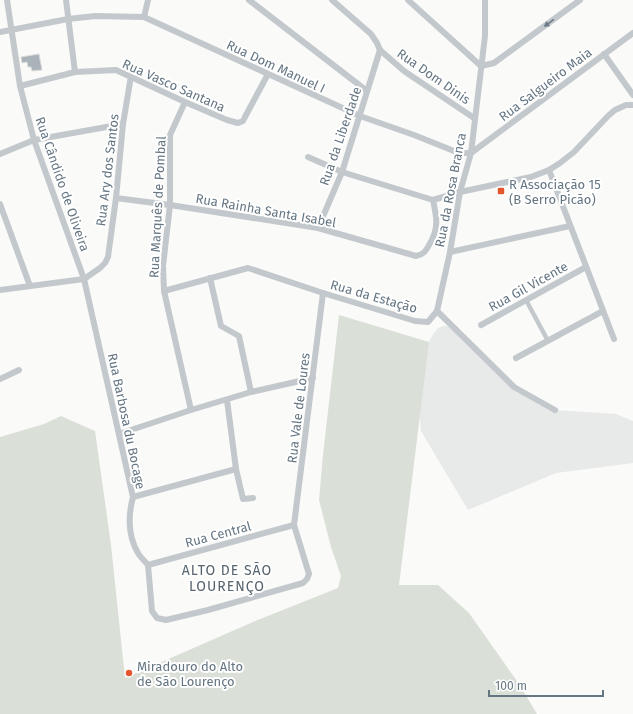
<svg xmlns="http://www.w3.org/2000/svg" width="633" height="714" font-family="'Fira Sans',sans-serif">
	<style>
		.built { fill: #e8e9e9 }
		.green { fill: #dadfd7 }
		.building { fill: #aab3b9; stroke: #dcdcda }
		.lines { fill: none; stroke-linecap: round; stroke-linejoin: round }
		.pedestrian { stroke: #c3c8cc; stroke-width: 4.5 }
		.minor { stroke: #c3c8cc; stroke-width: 6 }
		.oneway { fill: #6a7a87 }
		.poi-dot { fill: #e4572e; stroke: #fff; stroke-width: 1.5 }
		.labels { text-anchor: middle; stroke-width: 4; stroke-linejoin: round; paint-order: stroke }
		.street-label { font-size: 13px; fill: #657683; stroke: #fff }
		.poi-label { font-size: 13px; fill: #657683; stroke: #fff; text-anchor: start }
		.neighbourhood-label { font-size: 14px; letter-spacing: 1px; fill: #57646e; stroke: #fff }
	</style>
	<rect width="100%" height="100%" fill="#fafaf8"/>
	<!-- built -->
	<path class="built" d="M443,326h4l21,15 46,46 41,23 61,4 17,7v42l-77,10 -88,37 -47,-79 -6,-65 17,-30 6,-8z"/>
	<!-- green -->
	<path class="green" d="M339,315l90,27 -30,243h39l31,28 50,71 18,30h-537v-277l44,-13 17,-8 34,15 16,114 14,133 128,-56 85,-34 3,-12 -10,-29 -12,-47 4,-45z"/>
	<!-- building -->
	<path class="building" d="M39,54l3,16 -10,1 -1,-4h-3l-1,-5 -5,1 -1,-6z"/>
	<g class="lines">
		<!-- pedestrian -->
		<path class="pedestrian" d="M526,300l22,41"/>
		<!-- minor -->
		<g class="minor">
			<path d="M7,0l13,86 14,54 50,139 49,218c-5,19 -5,39 5,56 2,4 7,8 10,12"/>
			<path d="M66,0l9,72"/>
			<path d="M249,0l118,91"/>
			<path d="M332,0l39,34 6,9 3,7 24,21 70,47"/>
			<path d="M408,0l73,66 13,-3 86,-63"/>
			<path d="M144,17l4,-17"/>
			<path d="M0,32l68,-13 27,-3 49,1 216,99 54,19 45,18h12l162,-120"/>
			<path d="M604,54l29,41"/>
			<path d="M20,86l55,-14 41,-2 69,32 42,18 11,3 5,-2 2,-4 23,-43"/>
			<path d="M185,102l-15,33v70l-7,61 1,25 27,119"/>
			<path d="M0,154l34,-14 89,-16"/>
			<path d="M308,157l34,15 91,28 27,-8 71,-15 18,-7 11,-7 14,-11 34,-36 7,-6 11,-5h7"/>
			<path d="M549,170l65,169"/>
			<path d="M116,198l54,7 148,23 98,28c7,-1 10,-5 13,-11 10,-16 8,-27 4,-45"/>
			<path d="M0,204l30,82"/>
			<path d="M318,228l24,-56 38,-122"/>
			<path d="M450,252l120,-26"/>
			<path d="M210,278l11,48 18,10 12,56"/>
			<path d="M0,290l84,-11 16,-11 5,-5 3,-6 8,-59 7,-74 8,-48"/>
			<path d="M164,291l84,-23 75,25 92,28 13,1 9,-11"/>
			<path d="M437,311l13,-59 10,-60 11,-39 14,-117v-36"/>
			<path d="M437,311l77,76 41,23"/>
			<path d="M481,325l105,-58"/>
			<path d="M516,358l87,-47"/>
			<path d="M0,379l19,-9"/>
			<path d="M227,400l9,69 7,30 10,-1"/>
			<path d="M119,434l72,-24 60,-18 62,-14"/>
			<path d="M133,497l103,-28"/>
			<path d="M148,565l4,46 5,7 9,2 42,-10 95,-27 4,-4 2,-5 -15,-49 29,-232"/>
			<path d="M148,565l146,-40"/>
		</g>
	</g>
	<!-- one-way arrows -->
	<defs><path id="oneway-solid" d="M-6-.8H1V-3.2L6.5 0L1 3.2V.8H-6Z"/></defs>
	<use class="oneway" href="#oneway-solid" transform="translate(549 23) rotate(144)"/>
	<!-- markers -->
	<g class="poi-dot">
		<rect x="497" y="187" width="8" height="8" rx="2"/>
		<circle cx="129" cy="673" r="4"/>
	</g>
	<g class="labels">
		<!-- street labels -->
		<g class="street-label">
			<text transform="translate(276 66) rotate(25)" y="5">Rua Dom Manuel I</text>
			<text transform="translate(434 76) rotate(35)" y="5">Rua Dom Dinis</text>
			<text transform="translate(545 84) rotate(-37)" y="5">Rua Salgueiro Maia</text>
			<text transform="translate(174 85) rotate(24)" y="5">Rua Vasco Santana</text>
			<text transform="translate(340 136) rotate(-71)" y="5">Rua da Liberdade</text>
			<text transform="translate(107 170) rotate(-83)" y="5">Rua Ary dos Santos</text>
			<text transform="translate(63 184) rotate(71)" y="5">Rua Cândido de Oliveira</text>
			<text transform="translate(450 190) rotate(-79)" y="5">Rua da Rosa Branca</text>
			<text transform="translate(157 207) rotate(-87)" y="5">Rua Marquês de Pombal</text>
			<text transform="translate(266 210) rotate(10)" y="5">Rua Rainha Santa Isabel</text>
			<text transform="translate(528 286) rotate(-29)" y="5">Rua Gil Vicente</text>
			<text transform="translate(374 296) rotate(16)" y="5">Rua da Estação</text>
			<text transform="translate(298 408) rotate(-83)" y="5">Rua Vale de Loures</text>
			<text transform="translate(127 421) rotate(78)" y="5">Rua Barbosa du Bocage</text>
			<text transform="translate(218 534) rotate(-15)" y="5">Rua Central</text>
		</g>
		<!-- poi labels -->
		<g class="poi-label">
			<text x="509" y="189">R Associação 15<tspan x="509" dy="15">(B Serro Picão)</tspan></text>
			<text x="137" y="671">Miradouro do Alto<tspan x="137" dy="15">de São Lourenço</tspan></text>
		</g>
		<!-- neighbourhood labels -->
		<g class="neighbourhood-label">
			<text x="227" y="575">ALTO DE SÃO<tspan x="227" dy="16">LOURENÇO</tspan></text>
		</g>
	</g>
	<!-- scale -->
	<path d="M489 690v6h114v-6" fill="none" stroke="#657683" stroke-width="2"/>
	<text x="495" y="690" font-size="12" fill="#657683" stroke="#ffffff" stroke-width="3" paint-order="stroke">100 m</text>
</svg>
